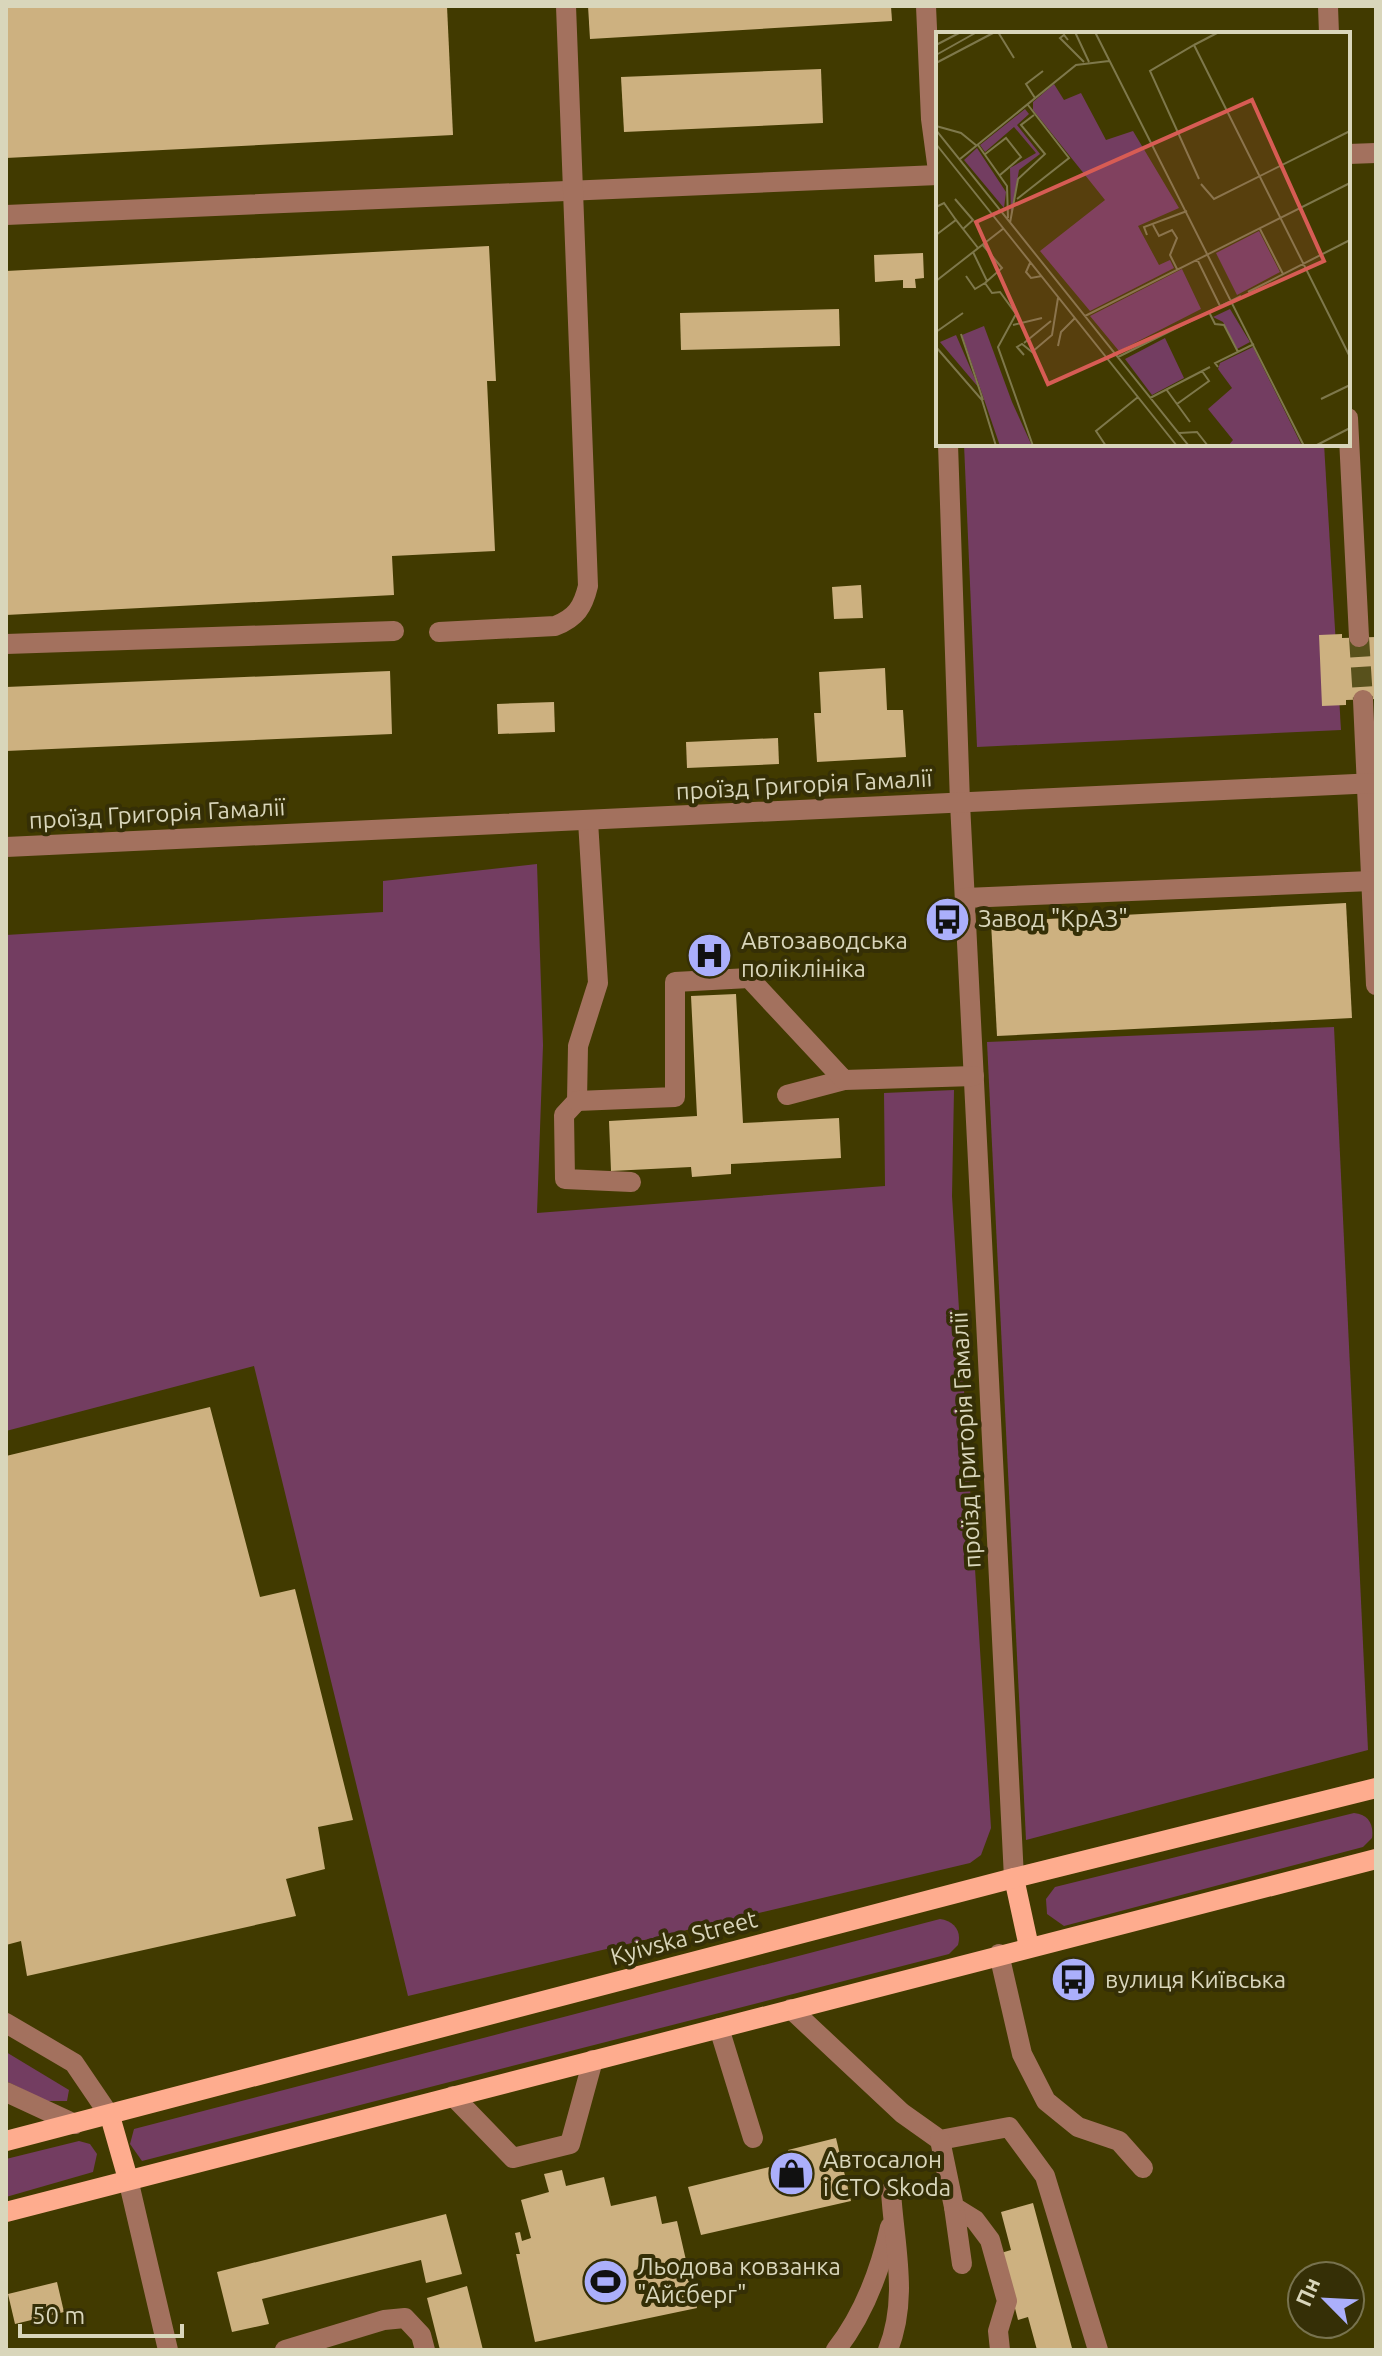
<svg xmlns="http://www.w3.org/2000/svg" width="1382" height="2356" font-family="Ubuntu,sans-serif">
	<style>
		.green { fill: #733d61 }
		.building { fill: #cdb180 }
		.lines { fill: none; stroke-linecap: round; stroke-linejoin: round }
		.minor-tunnel { stroke: #58511c; stroke-width: 20; stroke-dasharray: 20 10; stroke-linecap: butt }
		.minor { stroke: #a3715e; stroke-width: 20 }
		.major { stroke: #feac8e; stroke-width: 20 }
		.labels { text-anchor: middle; stroke-width: 8; stroke-linejoin: round; paint-order: stroke }
		.street-label { font-size: 24px; fill: #d9d6bb; stroke: #352f06 }
		.poi-label { font-size: 24px; fill: #d9d6bb; stroke: #352f06; text-anchor: start }
		.inset-road { fill: none; stroke: #7e784b; stroke-width: 2 }
		.view { fill: #d75c54; fill-opacity: 0.15; stroke: #d75c54; stroke-width: 4 }
		.inset-edge { fill: none; stroke: #d9d6bb; stroke-width: 4 }
	</style>
	<rect width="100%" height="100%" fill="#413a00"/>
	<!-- green -->
	<g class="green">
		<path d="M964,444h360l17,286 -364,17z"/>
		<path d="M537,864l6,181 -6,168 348,-27 -1,-93 70,-3 -2,106 39,632 -10,27 -11,8 -562,133 -154,-630 -248,65v-496l377,-23v-31z"/>
		<path d="M1334,1027l34,723 -342,90 -39,-798z"/>
		<path d="M1354,1813c14,1 20,11 18,25l-9,9 -299,79 -17,-12 -1,-15 9,-12z"/>
		<path d="M940,1919c14,2 22,12 18,26l-9,9 -807,207 -12,-17 4,-15z"/>
		<path d="M6,2052l63,38 -2,11h-21l-40,-20z"/>
		<path d="M79,2141l11,3 7,10 -4,18 -87,25v-38z"/>
	</g>
	<!-- building -->
	<g class="building">
		<path d="M6,6h441l6,129 -447,23z"/>
		<path d="M588,6h303l1,15 -302,18z"/>
		<path d="M821,69l2,54 -199,9 -3,-55z"/>
		<path d="M489,246l7,135h-9l8,170 -103,5 2,39 -388,20v-344z"/>
		<path d="M923,253l1,25 -9,1 1,9h-13v-8l-28,2 -1,-27z"/>
		<path d="M839,309l1,37 -159,4 -1,-37z"/>
		<path d="M861,585l2,33 -29,1 -2,-32z"/>
		<path d="M1342,634v4l34,-1v62l-30,1v5l-24,1 -3,-71z"/>
		<path d="M885,668l2,42h16l3,47 -89,5 -3,-49h7l-2,-41z"/>
		<path d="M390,671l2,63 -386,17v-64z"/>
		<path d="M554,702l1,30 -57,2 -1,-30z"/>
		<path d="M778,738l1,26 -92,4 -1,-26z"/>
		<path d="M1346,903l6,115 -355,18 -6,-114z"/>
		<path d="M736,994l7,129 96,-5 2,40 -110,6v10l-39,3 -1,-10 -80,4 -2,-50 88,-5 -6,-120z"/>
		<path d="M210,1407l50,190 35,-8 58,231 -35,7 7,42 -39,10 10,37 -269,60 -6,-35 -15,4v-489z"/>
		<path d="M836,2138l15,63 -150,34 -13,-48 102,-25 -2,-12z"/>
		<path d="M562,2170l4,16 38,-9 7,29 45,-10 6,28 15,-3 20,87 -162,34 -19,-88h4l-5,-21 5,-1 2,9 9,-3 -10,-38 28,-8 -5,-18z"/>
		<path d="M1033,2203l39,145 -6,2h-29l-9,-33 -10,3 -17,-67 10,-3 -10,-38z"/>
		<path d="M446,2214l16,60 -36,9 -5,-23 -159,39 7,25 -37,8 -15,-60z"/>
		<path d="M57,2282l7,30 -49,12 -7,-30z"/>
		<path d="M467,2286l16,64h-43l-13,-52z"/>
	</g>
	<g class="lines">
		<!-- minor-tunnel -->
		<path class="minor-tunnel" d="M1359,637l4,63"/>
		<!-- minor -->
		<g class="minor">
			<path d="M926,6l5,113 7,52"/>
			<path d="M1328,6l1,28"/>
			<path d="M1348,154l28,-1"/>
			<path d="M6,215l932,-40"/>
			<path d="M1348,418l11,219"/>
			<path d="M948,444l12,359 54,1075"/>
			<path d="M439,632l116,-6c21,-8 28,-19 33,-40l-22,-580"/>
			<path d="M6,644l388,-13"/>
			<path d="M1363,700l13,285"/>
			<path d="M588,821l10,162 -20,63 -1,55 -13,14 1,64 66,3"/>
			<path d="M6,847l1370,-64"/>
			<path d="M965,898l406,-17"/>
			<path d="M787,1095l57,-15"/>
			<path d="M577,1101l98,-4v-115l74,-4 95,102 130,-4"/>
			<path d="M999,1954l23,100 24,47 32,26 41,14 24,27"/>
			<path d="M791,2009l111,104 38,27 69,-13 36,49 53,174"/>
			<path d="M6,2023l68,40 36,53"/>
			<path d="M719,2028l34,110"/>
			<path d="M6,2092l69,32"/>
			<path d="M453,2096l60,62 57,-14 23,-84"/>
			<path d="M940,2140l14,67 21,13 15,20 17,61 -9,30 2,19"/>
			<path d="M128,2179l40,171"/>
			<path d="M954,2207l8,57"/>
			<path d="M285,2350l99,-30 21,-2 16,17 4,15"/>
			<path d="M836,2350c28,-36 44,-79 54,-123"/>
			<path d="M888,2350c21,-53 6,-105 3,-159"/>
		</g>
		<!-- major -->
		<g class="major">
			<path d="M1014,1878l15,69"/>
			<path d="M110,2116l18,63"/>
			<path d="M6,2141l1008,-263 362,-90"/>
			<path d="M6,2212l1370,-353"/>
		</g>
	</g>
	<!-- icons -->
	<defs>
		<symbol id="bus-disc" viewBox="-11 -11 22 22"><circle r="9.5" fill="#abaffb" stroke="#352f06"/><path d="M-5-6H5V4H4V6H2V4H-2V6H-4V4H-5ZM-3.5-4V0h7V-4ZM-3.5 1.2v1.5H-2V1.2ZM2 1.2v1.5H3.5V1.2Z" fill="#111"/></symbol>
		<symbol id="hospital-disc" viewBox="-11 -11 22 22"><circle r="9.5" fill="#abaffb" stroke="#352f06"/><path d="M-5-5h3v3.5h4V-5h3V5h-3V1.5h-4V5h-3Z" fill="#111"/></symbol>
		<symbol id="shop-disc" viewBox="-11 -11 22 22"><circle r="9.5" fill="#abaffb" stroke="#352f06"/><path d="M-5-2.5h2.3a2.7 3.5 0 0 1 5.4 0H5L5.5 6h-11ZM-1.5-2.5h3a1.5 2.3 0 0 0-3 0Z" fill="#111"/></symbol>
		<symbol id="stadium-disc" viewBox="-11 -11 22 22"><circle r="9.5" fill="#abaffb" stroke="#352f06"/><path d="M0-5a6.5 5 0 1 0 0 10a6.5 5 0 1 0 0-10ZM-3.5-1.8h7v3.6h-7Z" fill="#111"/></symbol>
	</defs>
	<g fill-rule="evenodd">
		<use href="#bus-disc" x="922" y="894" width="51" height="51"/>
		<use href="#hospital-disc" x="684" y="930" width="51" height="51"/>
		<use href="#bus-disc" x="1048" y="1954" width="51" height="51"/>
		<use href="#shop-disc" x="766" y="2148" width="51" height="51"/>
		<use href="#stadium-disc" x="580" y="2256" width="51" height="51"/>
	</g>
	<g class="labels">
		<!-- street labels -->
		<g class="street-label">
			<text transform="translate(804 785) rotate(-3)" y="8">проїзд Григорія Гамалії</text>
			<text transform="translate(157 814) rotate(-3)" y="8">проїзд Григорія Гамалії</text>
			<text transform="translate(966 1440) rotate(-93)" y="8">проїзд Григорія Гамалії</text>
			<text transform="translate(684 1938) rotate(-15)" y="8">Kyivska Street</text>
		</g>
		<!-- poi labels -->
		<g class="poi-label">
			<text x="978" y="927">Завод "КрАЗ"</text>
			<text x="741" y="949">Автозаводська<tspan x="741" dy="28">поліклініка</tspan></text>
			<text x="1105" y="1988">вулиця Київська</text>
			<text x="823" y="2168">Автосалон<tspan x="823" dy="28">і СТО Skoda</tspan></text>
			<text x="637" y="2275">Льодова ковзанка<tspan x="637" dy="28">"Айсберг"</tspan></text>
		</g>
	</g>
	<!-- overview -->
	<g transform="translate(936 32)">
		<rect width="414" height="414" fill="#413a00"/>
		<path d="M118,52l10,16 17,-7 25,47 27,-9 46,77 -41,18 21,39 11,-5 4,8 -84,43 -50,-60 65,-51 -72,-90v-8zM89,77l4,5 -12,11 23,29 -21,16 -8,47 -1,-49 26,-15 -22,-26 -29,25 -5,-7zM41,116l29,44 -2,16 -40,-48zM323,199l21,41 -43,23 -21,-42zM246,237l19,40 -82,42 -29,-35zM294,277l20,33 -13,7 -14,-27 -10,-5zM48,294l28,76 20,44h-32l-38,-111zM20,303l23,53 -39,-46zM229,306l19,40 -32,17 -27,-36zM317,315l49,99h-74l5,-6 -25,-31 24,-21 -14,-19 2,-6z" fill="#733d61"/>
		<path class="inset-road" d="M62,0l16,26M139,0l14,30M159,0l209,414M132,8l-4,-5 -4,3 24,24M0,13l25,-13M258,13l25,-13M0,23l41,-23M0,31l59,-31M99,66l-9,-14 17,-13M0,94l25,7 16,13M0,98l253,316M0,112l241,302M42,113l29,41 1,32M48,123l22,-17 15,19 -21,18M24,127l116,-94 33,-4M263,147l-49,-108 44,-26 156,312M265,152l13,15 136,-68M19,167l18,21 -10,9M81,167l52,-41 -41,-53M0,175l8,-4 12,17M74,191l8,-44 27,-25 -24,-29 13,-10M217,193l6,11 13,-6 5,8 -7,17 7,14M324,197l23,45M0,203l20,-15 22,28M211,203l-3,-8 43,-16M46,212l20,24 -17,15M37,220l14,29M261,227l23,47M94,231l-4,9 5,6 11,-2M30,244l9,13 10,-6 7,10 8,-1 16,22 -18,33 35,99M0,249l68,-53M312,260l102,-52M273,280l6,12 9,1 14,27M149,284l265,-133M77,293l29,-7M0,300l27,-19M25,302l22,66M88,311l27,-22M122,314l3,-14 14,-14M0,315l46,53 14,46M88,323l-7,-8 5,-3 10,8 20,-17 6,-37M182,325l123,-61M282,335l-3,-4 39,-19M230,357l24,33M214,366l60,-31M385,367l29,-14M241,372l32,-23 -7,-10M243,401l18,-1 11,14M170,414l-10,-15 42,-34M379,414l35,-18"/>
		<path class="view" d="M316,68l72,161 -276,123 -72,-162z"/>
		<rect width="414" height="414" class="inset-edge"/>
	</g>
	<!-- border -->
	<rect width="1382" height="2356" fill="none" stroke="#d9d6bb" stroke-width="16"/>
	<!-- north arrow -->
	<g transform="translate(1326 2300) rotate(294)"><circle r="38" fill="#352f06" stroke="#77724e" stroke-width="2"/>
	<path d="M0-6L14 30L0 20L-14 30Z" fill="#abaffb"/>
	<text y="-12" font-size="22" font-weight="bold" text-anchor="middle" fill="#d9d6bb">Пн</text>
	</g>
	<!-- scale -->
	<path d="M20 2324v12h162v-12" fill="none" stroke="#d9d6bb" stroke-width="4"/>
	<text x="32" y="2324" font-size="24" fill="#d9d6bb" stroke="#352f06" stroke-width="6" paint-order="stroke">50 m</text>
</svg>
